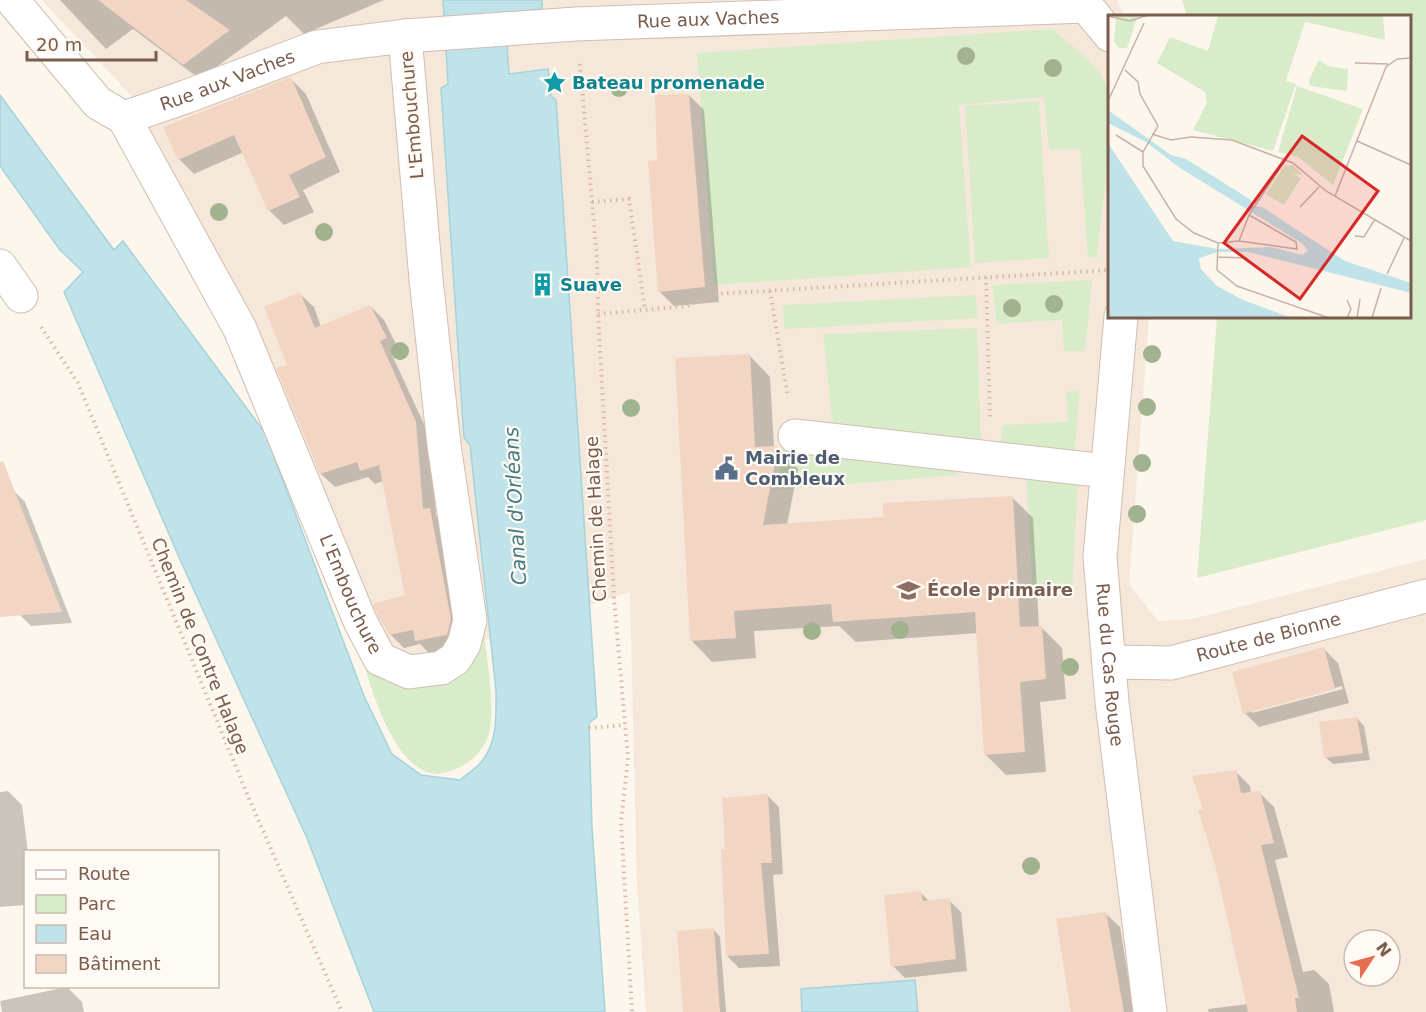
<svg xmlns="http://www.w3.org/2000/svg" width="1426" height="1012" font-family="'DejaVu Sans',sans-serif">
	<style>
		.residential { fill: #f5e8da; fill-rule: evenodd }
		.green { fill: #d8ecc9 }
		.water { fill: #bfe3e8; stroke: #a5d3da; stroke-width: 1.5 }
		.shadow { fill: #0003; fill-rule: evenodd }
		.building { fill: #f3d5c3 }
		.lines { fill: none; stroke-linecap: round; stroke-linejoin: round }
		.minor-casing { stroke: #d1beb0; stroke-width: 35 }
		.path { stroke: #d9b8a5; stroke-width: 4; stroke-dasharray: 1.5 4.5; stroke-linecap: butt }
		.minor { stroke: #fff; stroke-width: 33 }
		.tree { fill: #a0b28e }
		.labels { text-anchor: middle; stroke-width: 4.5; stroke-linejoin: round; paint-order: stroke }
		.street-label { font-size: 18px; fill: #7a5c4d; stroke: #fffaf3 }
		.culture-label { font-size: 18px; font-weight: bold; fill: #0d838f; stroke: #fffaf3; text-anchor: start }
		.service-label { font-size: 18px; font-weight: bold; fill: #4e5e75; stroke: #fffaf3; text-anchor: start }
		.education-label { font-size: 18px; font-weight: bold; fill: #785e54; stroke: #fffaf3; text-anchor: start }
		.water-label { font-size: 20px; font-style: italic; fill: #437c86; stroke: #fffaf3 }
		.inset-road { fill: none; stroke: #c5b3a7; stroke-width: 1.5 }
		.view { fill: #d62828; fill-opacity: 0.15; stroke: #d62828; stroke-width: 3 }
		.inset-edge { fill: none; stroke: #7a5c4d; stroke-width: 3 }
	</style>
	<rect width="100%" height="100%" fill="#fdf6ec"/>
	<!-- residential -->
	<path class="residential" d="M42,0h1075l7,16h-14v300l39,1 -20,267 29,37 34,-2 234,-60v453h-780l-9,-127 -7,-293 -180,59 -42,7 -46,-10 -229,-550zM1354,940h36v36h-36z"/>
	<!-- green -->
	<g class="green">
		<path d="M1182,0h244v520l-229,58 20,-261 193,-1v-300h-223z"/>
		<path d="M1053,29c16,15 38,30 50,49 16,26 -3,143 -6,179l-9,1 -8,-109 -31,1 -5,-53 -85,8 12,162 -257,18 -17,-232z"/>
		<path d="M1039,101l10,157 -74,5 -10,-157z"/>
		<path d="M1092,280l-7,71h-21l-2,-31 -65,4 -5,-39z"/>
		<path d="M976,295l1,23 -193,11 -1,-24z"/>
		<path d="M977,328l4,116 -148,-16 -10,-94z"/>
		<path d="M1080,391l-6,66 -74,-8 2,-24 66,-3 -2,-30z"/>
		<path d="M783,449l98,15 74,6 2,5 -180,15z"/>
		<path d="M1026,475l52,6 -6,111 -39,1z"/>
		<path d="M484,633c3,27 13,83 3,106 -6,15 -22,28 -37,32 -4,1 -10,3 -14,3 -45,-4 -67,-94 -78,-129l32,31 89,-42z"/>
	</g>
	<!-- water -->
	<g class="water">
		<path d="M443,0h99v9l-37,5 4,60 39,-5 3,27 5,4 41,617 -8,6 3,105 13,184h-231l-67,-174 -125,-274 -118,-272 19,-20 -23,-22 -60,-84v-71l114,155 9,-9 142,192 99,263 28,58 29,21 39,5c7,-6 17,-12 22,-19 16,-20 14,-46 14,-70l-26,-246 -6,-7 -23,-350 7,-4z"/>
		<path d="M915,980l3,32h-116l-1,-23z"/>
	</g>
	<!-- shadow -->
	<g class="shadow">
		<path d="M60,0h324l-80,34 -18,-18 -86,63 -67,-50 -27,20z"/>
		<path d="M291,79l15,15 34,78 -37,18 11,22 -30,13 -15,-15 -25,-58 -50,22 -15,-15z"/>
		<path d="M689,95l15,15 15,192 -45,4 -15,-15v-129z"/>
		<path d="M300,294l14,13 7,20 49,-21 14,14 16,32 -8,3 38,82 6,79 7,7 17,125 -30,6 -10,-10 -16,4 -14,-14 17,-38 -24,-115 -8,3 -7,-7 -33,10 -14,-13 -32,-108z"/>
		<path d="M750,356l20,21 4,71h3l21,21 -11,56 98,-7 127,-21 21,21 6,109h2l21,21 4,51 -26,3 6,70 -40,3 -21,-21 -7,-121 -122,9 -17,-16 -85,5 2,27 -44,4 -20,-21z"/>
		<path d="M14,491l11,11 47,121 -41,3 -11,-11 -20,-49v-69z"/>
		<path d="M1324,649l14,14 11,40 -90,24 -14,-14zM1342,686l1,3 -91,24v-3z"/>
		<path d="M1357,718l7,8 6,34 -37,4 -8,-7z"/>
		<path d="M1235,771l15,15 1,7 8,-1 15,15 14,50 -13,3 28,112 11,-2 15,14 5,28h-125l-1,-3 40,-5 -43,-194z"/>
		<path d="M8,791l14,14 6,47h-2v53l-26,2v-115z"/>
		<path d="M767,795l12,12 4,67 -10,1 7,91 -41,2 -12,-12 -1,-106z"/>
		<path d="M921,893l9,9 19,-2 12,12 6,59 -62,7 -12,-12z"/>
		<path d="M1106,914l14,13 14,85h-61z"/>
		<path d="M713,929l7,8 6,75h-41z"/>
		<path d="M67,987l15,15 2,10h-82l-2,-11z"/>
	</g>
	<!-- building -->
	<g class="building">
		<path d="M98,0h88l44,30 -47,35z"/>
		<path d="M291,77l35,80 -37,18 11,22 -32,14 -34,-76 -56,25 -15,-33z"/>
		<path d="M689,94l16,193 -47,5 -10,-131 9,-1 -2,-65z"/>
		<path d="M300,292l15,36 55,-23 17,33 -7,3 36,81 7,87 7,-1 21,111 -4,16 -32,6 -2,-11 -24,5 -12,-22 -4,-9 32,-9 -26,-130 -19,6 -3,-9 -37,12 -44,-106 11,-3 -23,-58z"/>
		<path d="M750,354l5,93 23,-1 -15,79 120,-8v-14l130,-7 7,131 22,-1 4,53 -26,3 5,70 -41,3 -9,-143 -142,10 -2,-18 -97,7 2,27 -46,3 -15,-283z"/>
		<path d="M3,461l23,59 36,92 -62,5v-155z"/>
		<path d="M1324,647l11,42 -92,25 -11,-42z"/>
		<path d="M1357,717l6,36 -39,5 -5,-36z"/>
		<path d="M1236,770l5,23 19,-2 14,52 -13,2 38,153h-4l2,14h-49l-33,-148 -17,-54 5,-1 -11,-33z"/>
		<path d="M768,794l4,69h-11l8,91 -43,2 -5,-107h4l-3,-51z"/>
		<path d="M921,891l2,10 27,-3 6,61 -65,8 -7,-72z"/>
		<path d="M1106,912l18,100h-53l-15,-93z"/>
		<path d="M714,928l6,84h-37l-6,-81z"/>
	</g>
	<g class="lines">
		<defs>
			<g id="minor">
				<path d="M12,0l86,103 26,15"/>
				<path d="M1086,6l24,29"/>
				<path id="s1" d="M124,118l116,211 120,292 20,38 29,13 32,-4 14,-9 9,-15 6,-24 -26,-175 -18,-166 -21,-243"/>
				<path id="s2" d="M124,118l64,-22 129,-49 88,-11 171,-12 510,-18"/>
				<path d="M0,266l21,30"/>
				<path id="s3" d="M1121,316l-21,241 12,145 38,310"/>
				<path d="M795,436l293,33"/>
				<path id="s4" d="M1110,662l61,1 255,-67"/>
			</g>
		</defs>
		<!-- minor casing -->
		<use href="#minor" class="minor-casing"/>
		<!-- path -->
		<g class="path">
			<path d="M580,64l17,195 1,55 16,284 14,160 -7,64 11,190"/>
			<path d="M592,202l37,-3 16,111"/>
			<path d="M986,277l4,141"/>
			<path d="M770,291l18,106"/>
			<path d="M598,314l89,-8 26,-12 397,-24"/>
			<path d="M41,327l37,56 172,418 92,211"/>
			<path d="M589,728l36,-3"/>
		</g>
		<!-- minor -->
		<use href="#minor" class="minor"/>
	</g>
	<!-- trees -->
	<g class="tree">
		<circle cx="966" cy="56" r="9"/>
		<circle cx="1053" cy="68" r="9"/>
		<circle cx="619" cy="88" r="9"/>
		<circle cx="219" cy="212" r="9"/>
		<circle cx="324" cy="232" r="9"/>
		<circle cx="1054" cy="304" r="9"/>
		<circle cx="1012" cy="308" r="9"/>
		<circle cx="400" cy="351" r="9"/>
		<circle cx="1152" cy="354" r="9"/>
		<circle cx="1147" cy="407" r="9"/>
		<circle cx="631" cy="408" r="9"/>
		<circle cx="1142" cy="463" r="9"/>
		<circle cx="1137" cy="514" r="9"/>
		<circle cx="900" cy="630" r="9"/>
		<circle cx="812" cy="631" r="9"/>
		<circle cx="1070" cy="667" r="9"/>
		<circle cx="1031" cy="866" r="9"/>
	</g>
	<!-- icons -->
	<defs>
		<symbol id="sight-bare" viewBox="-9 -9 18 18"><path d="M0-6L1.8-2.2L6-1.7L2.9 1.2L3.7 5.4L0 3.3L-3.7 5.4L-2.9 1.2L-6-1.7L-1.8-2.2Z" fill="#0f9aa8" stroke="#fffaf3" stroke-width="2.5" paint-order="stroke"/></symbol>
		<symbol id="building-bare" viewBox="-9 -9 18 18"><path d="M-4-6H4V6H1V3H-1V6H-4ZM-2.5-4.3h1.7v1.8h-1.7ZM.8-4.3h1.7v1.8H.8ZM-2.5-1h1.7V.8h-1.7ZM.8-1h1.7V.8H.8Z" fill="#0f9aa8" stroke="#fffaf3" stroke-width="2.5" paint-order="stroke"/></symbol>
		<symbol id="civic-bare" viewBox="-9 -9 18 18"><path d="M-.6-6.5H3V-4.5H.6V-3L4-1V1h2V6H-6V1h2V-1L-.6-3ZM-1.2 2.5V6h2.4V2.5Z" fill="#5c6f8a" stroke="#fffaf3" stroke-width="2.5" paint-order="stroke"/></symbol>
		<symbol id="school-bare" viewBox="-9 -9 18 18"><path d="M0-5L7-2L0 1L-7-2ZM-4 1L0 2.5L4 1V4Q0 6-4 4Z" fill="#8d6e63" stroke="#fffaf3" stroke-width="2.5" paint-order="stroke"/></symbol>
	</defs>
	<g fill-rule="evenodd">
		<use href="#sight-bare" x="538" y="66" width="33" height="33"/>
		<use href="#building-bare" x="526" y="268" width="33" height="33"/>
		<use href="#civic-bare" x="710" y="452" width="33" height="33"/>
		<use href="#school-bare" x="892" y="574" width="33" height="33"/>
	</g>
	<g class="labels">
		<!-- street labels -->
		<g class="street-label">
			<text dy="6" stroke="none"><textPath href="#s2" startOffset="598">Rue aux Vaches</textPath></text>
			<text dy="6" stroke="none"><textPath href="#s2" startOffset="110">Rue aux Vaches</textPath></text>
			<text transform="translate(412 115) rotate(-95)" y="6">L'Embouchure</text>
			<text transform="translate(596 519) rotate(-93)" y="6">Chemin de Halage</text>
			<text dy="6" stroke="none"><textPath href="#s1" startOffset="528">L'Embouchure</textPath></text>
			<text dy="6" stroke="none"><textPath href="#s4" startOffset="162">Route de Bionne</textPath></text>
			<text transform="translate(200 646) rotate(68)" y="6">Chemin de Contre Halage</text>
			<text dy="6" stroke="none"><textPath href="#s3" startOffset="350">Rue du Cas Rouge</textPath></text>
		</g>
		<!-- culture labels -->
		<g class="culture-label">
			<text x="572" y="89">Bateau promenade</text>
			<text x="560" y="291">Suave</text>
		</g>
		<!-- service labels -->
		<g class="service-label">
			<text x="745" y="464">Mairie de<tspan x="745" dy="21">Combleux</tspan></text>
		</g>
		<!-- education labels -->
		<g class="education-label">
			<text x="927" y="596">École primaire</text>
		</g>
		<!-- water labels -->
		<g class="water-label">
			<text transform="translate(515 506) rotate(-93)" y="7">Canal d'Orléans</text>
		</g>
	</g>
	<!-- overview -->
	<g transform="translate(1108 15)">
		<rect width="303" height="303" fill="#fdf6ec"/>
		<path d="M4,0h26l-11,33h-8l-5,-6 2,-25zM110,0h165l2,25 -80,-18 -19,59 10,3 -23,67 -80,-21 14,-27 -2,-11 -48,-29 13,-26 38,14zM211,45l9,6 20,3 -1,22 -37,-5 -1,-6zM189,71l66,23 -30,76 -35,-28 -20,-5zM185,150l10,10 -11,-2 9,5 -17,27 -18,-11 18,-28z" fill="#d8ecc9"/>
		<path d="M0,95l63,45 15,4 65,41 2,6 9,1 83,54 66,22v10l-163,-41h-30l-19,6 2,11 16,17 26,14 49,18h-184v-175l65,98 45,8 53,-2 31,8 6,-4 -5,-7 -123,-76 -34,-26 -38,-19z" fill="#bfe3e8"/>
		<path class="inset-road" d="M0,1l22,5 18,-6M247,48l33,1M17,55l13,12 2,12 18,32 -15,26v14l33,53 18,14 24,10 21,-2 58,8 -1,-7 -47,-27M0,86l36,-78M44,119l19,6 20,-3 41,3 61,23 33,28 85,50M8,120l27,17M249,126l54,24M227,181l51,-129 11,-8 14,-1M192,192l19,-20M247,221l9,1 11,-18M131,226l10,-26 35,-53M110,228l-1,27 20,16 92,32M109,242l30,1M279,259l17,-36M239,303l4,-9 -4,-9M249,303l3,-19M264,303l9,-30"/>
		<path class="view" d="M194,121l76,55 -78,108 -76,-56z"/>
		<rect width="303" height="303" class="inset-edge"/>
	</g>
	<!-- legend -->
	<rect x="24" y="850" width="195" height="138" fill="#fffaf3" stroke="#cabbb1" stroke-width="1.5"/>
	<rect x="36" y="870" width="30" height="9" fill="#ffffff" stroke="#cabbb1" stroke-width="1.5"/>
	<text x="78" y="880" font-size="18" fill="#7a5c4d">Route</text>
	<rect x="36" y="895" width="30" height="18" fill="#d8ecc9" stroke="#cabbb1" stroke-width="1.5"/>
	<text x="78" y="910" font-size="18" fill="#7a5c4d">Parc</text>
	<rect x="36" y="925" width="30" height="18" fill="#bfe3e8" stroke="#cabbb1" stroke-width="1.5"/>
	<text x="78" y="940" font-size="18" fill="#7a5c4d">Eau</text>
	<rect x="36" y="955" width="30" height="18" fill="#f3d5c3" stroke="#cabbb1" stroke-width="1.5"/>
	<text x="78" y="970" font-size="18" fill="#7a5c4d">Bâtiment</text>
	<!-- north arrow -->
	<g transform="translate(1372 958) rotate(54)"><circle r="28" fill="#fffaf3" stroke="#cabbb1" stroke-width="1.5"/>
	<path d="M0-4.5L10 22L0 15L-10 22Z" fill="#e76f51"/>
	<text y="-9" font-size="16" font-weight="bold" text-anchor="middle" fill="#7a5c4d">N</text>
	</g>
	<!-- scale -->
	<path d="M27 51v9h129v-9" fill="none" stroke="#7a5c4d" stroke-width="3"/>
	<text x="36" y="51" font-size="18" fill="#7a5c4d" stroke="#fffaf3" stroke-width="4.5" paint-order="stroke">20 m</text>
</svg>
